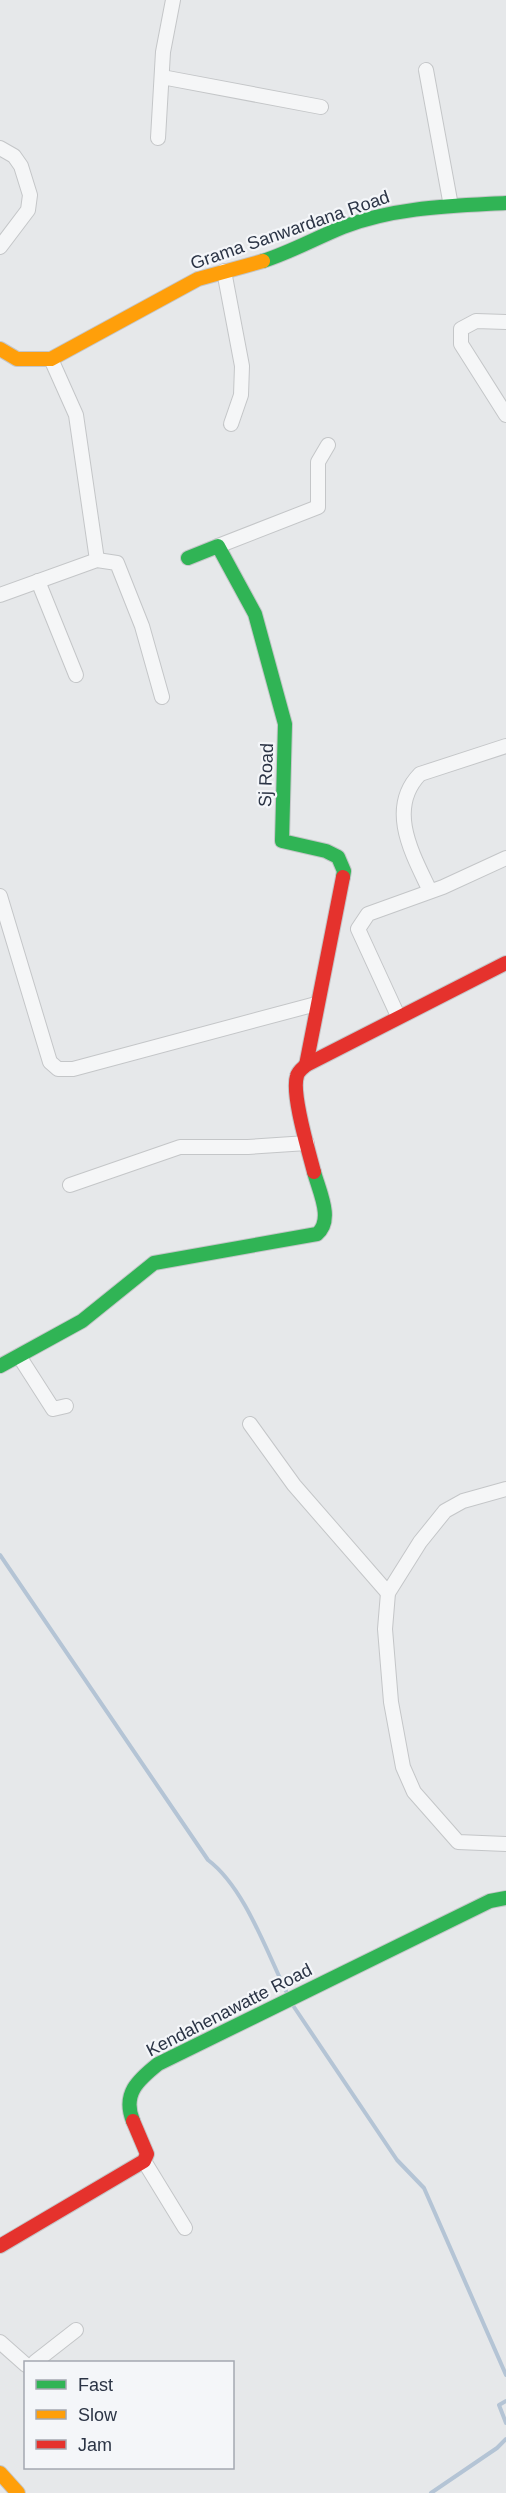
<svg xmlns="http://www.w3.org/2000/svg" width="506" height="2493" font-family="Arial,sans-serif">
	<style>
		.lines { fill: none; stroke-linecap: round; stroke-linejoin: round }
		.stream { stroke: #b4c4d5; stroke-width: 4 }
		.street-casing { stroke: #c4c6c8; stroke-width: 16 }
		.fast-casing { stroke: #c4c6c8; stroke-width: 16 }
		.slow-casing { stroke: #c4c6c8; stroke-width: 16 }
		.jam-casing { stroke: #c4c6c8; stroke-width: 16 }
		.street { stroke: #f5f6f7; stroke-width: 14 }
		.fast { stroke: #30b455; stroke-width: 14 }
		.slow { stroke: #ff9f0a; stroke-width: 14 }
		.jam { stroke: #e5322d; stroke-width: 14 }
		.labels { text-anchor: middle; stroke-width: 4.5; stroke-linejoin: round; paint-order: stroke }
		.street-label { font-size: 18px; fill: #2b3445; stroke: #f4f6f9 }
	</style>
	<rect width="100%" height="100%" fill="#e6e8ea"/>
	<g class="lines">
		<!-- stream -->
		<g class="stream">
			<path d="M0,1555l208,305c36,27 58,90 78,131"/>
			<path d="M294,2007l103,153 27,28 82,187"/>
			<path d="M506,2401l-7,4 7,18"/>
			<path d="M431,2493l66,-45 9,-9"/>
		</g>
		<defs>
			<g id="street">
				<path d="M426,70l25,136"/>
				<path d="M162,77l159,30"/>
				<path d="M158,138l5,-86 10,-52"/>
				<path d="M0,148l14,8 7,10 9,29 -2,15 -28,37"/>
				<path d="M224,271l18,95 -1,29 -10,29"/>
				<path d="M506,322l-30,-1 -15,8v15l45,71"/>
				<path d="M51,359l25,56 21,145"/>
				<path d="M218,546l100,-39v-45l10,-17"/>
				<path d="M38,581l38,94"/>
				<path d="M0,595l97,-35 20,3 25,63 20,71"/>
				<path d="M430,891c-17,-36 -44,-82 -10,-117l86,-28"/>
				<path d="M0,896l50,166 8,7h15l243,-65"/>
				<path d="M398,1016l-40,-87 10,-15 75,-27 63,-29"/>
				<path d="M70,1185l110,-38h68l59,-4"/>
				<path d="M19,1356l34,53 13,-3"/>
				<path d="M250,1424l44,61 94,108"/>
				<path d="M506,1489l-43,12 -18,10 -25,31 -32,51 -3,36 6,73 12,65 11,25 44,50 48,2"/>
				<path d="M144,2161l41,67"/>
				<path d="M0,2342l26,23"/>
				<path d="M35,2362l41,-32"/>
			</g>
			<g id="fast">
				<path d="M263,261c28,-9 53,-23 80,-34 52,-20 108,-21 163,-24"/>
				<path d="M188,558l30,-12 37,68 30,110 -3,117 44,10 12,6 6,14 -1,6"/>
				<path d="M0,1366l82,-45 72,-58 163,-29c17,-14 2,-43 -3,-62"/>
				<path d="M133,2121c-11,-27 5,-41 25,-57l332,-163 16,-3"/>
			</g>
			<g id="slow">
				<path d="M0,349l17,10h34l147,-80 65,-18"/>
				<path d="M0,2473l18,20"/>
			</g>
			<g id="jam">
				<path d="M306,1065l37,-188"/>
				<path d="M314,1172c-5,-20 -23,-78 -17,-96 1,-5 6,-8 9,-11l200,-102"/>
				<path d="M0,2246l144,-85 3,-7 -14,-33"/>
			</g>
		</defs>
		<!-- street casing -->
		<use href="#street" class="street-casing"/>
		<!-- fast casing -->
		<use href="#fast" class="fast-casing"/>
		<!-- slow casing -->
		<use href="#slow" class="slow-casing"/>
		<!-- jam casing -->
		<use href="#jam" class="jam-casing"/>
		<!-- street -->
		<use href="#street" class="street"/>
		<!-- fast -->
		<use href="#fast" class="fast"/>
		<!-- slow -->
		<use href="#slow" class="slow"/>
		<!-- jam -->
		<use href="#jam" class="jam"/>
	</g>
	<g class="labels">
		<!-- street labels -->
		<g class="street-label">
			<text transform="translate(290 230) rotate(-19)" y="6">Grama Sanwardana Road</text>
			<text transform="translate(266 775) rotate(-88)" y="6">Sj Road</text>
			<text transform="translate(229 2010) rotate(-27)" y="6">Kendahenawatte Road</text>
		</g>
	</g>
	<!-- legend -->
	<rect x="24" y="2361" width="210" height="108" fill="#f4f6f9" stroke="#a4a8b1" stroke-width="1.5"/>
	<rect x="36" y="2380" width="30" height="9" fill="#30b455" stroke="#a4a8b1" stroke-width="1.5"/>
	<text x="78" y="2391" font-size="18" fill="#2b3445">Fast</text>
	<rect x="36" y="2410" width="30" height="9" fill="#ff9f0a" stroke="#a4a8b1" stroke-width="1.5"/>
	<text x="78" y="2421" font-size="18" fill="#2b3445">Slow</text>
	<rect x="36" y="2440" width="30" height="9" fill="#e5322d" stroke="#a4a8b1" stroke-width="1.5"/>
	<text x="78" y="2451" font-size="18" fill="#2b3445">Jam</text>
</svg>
